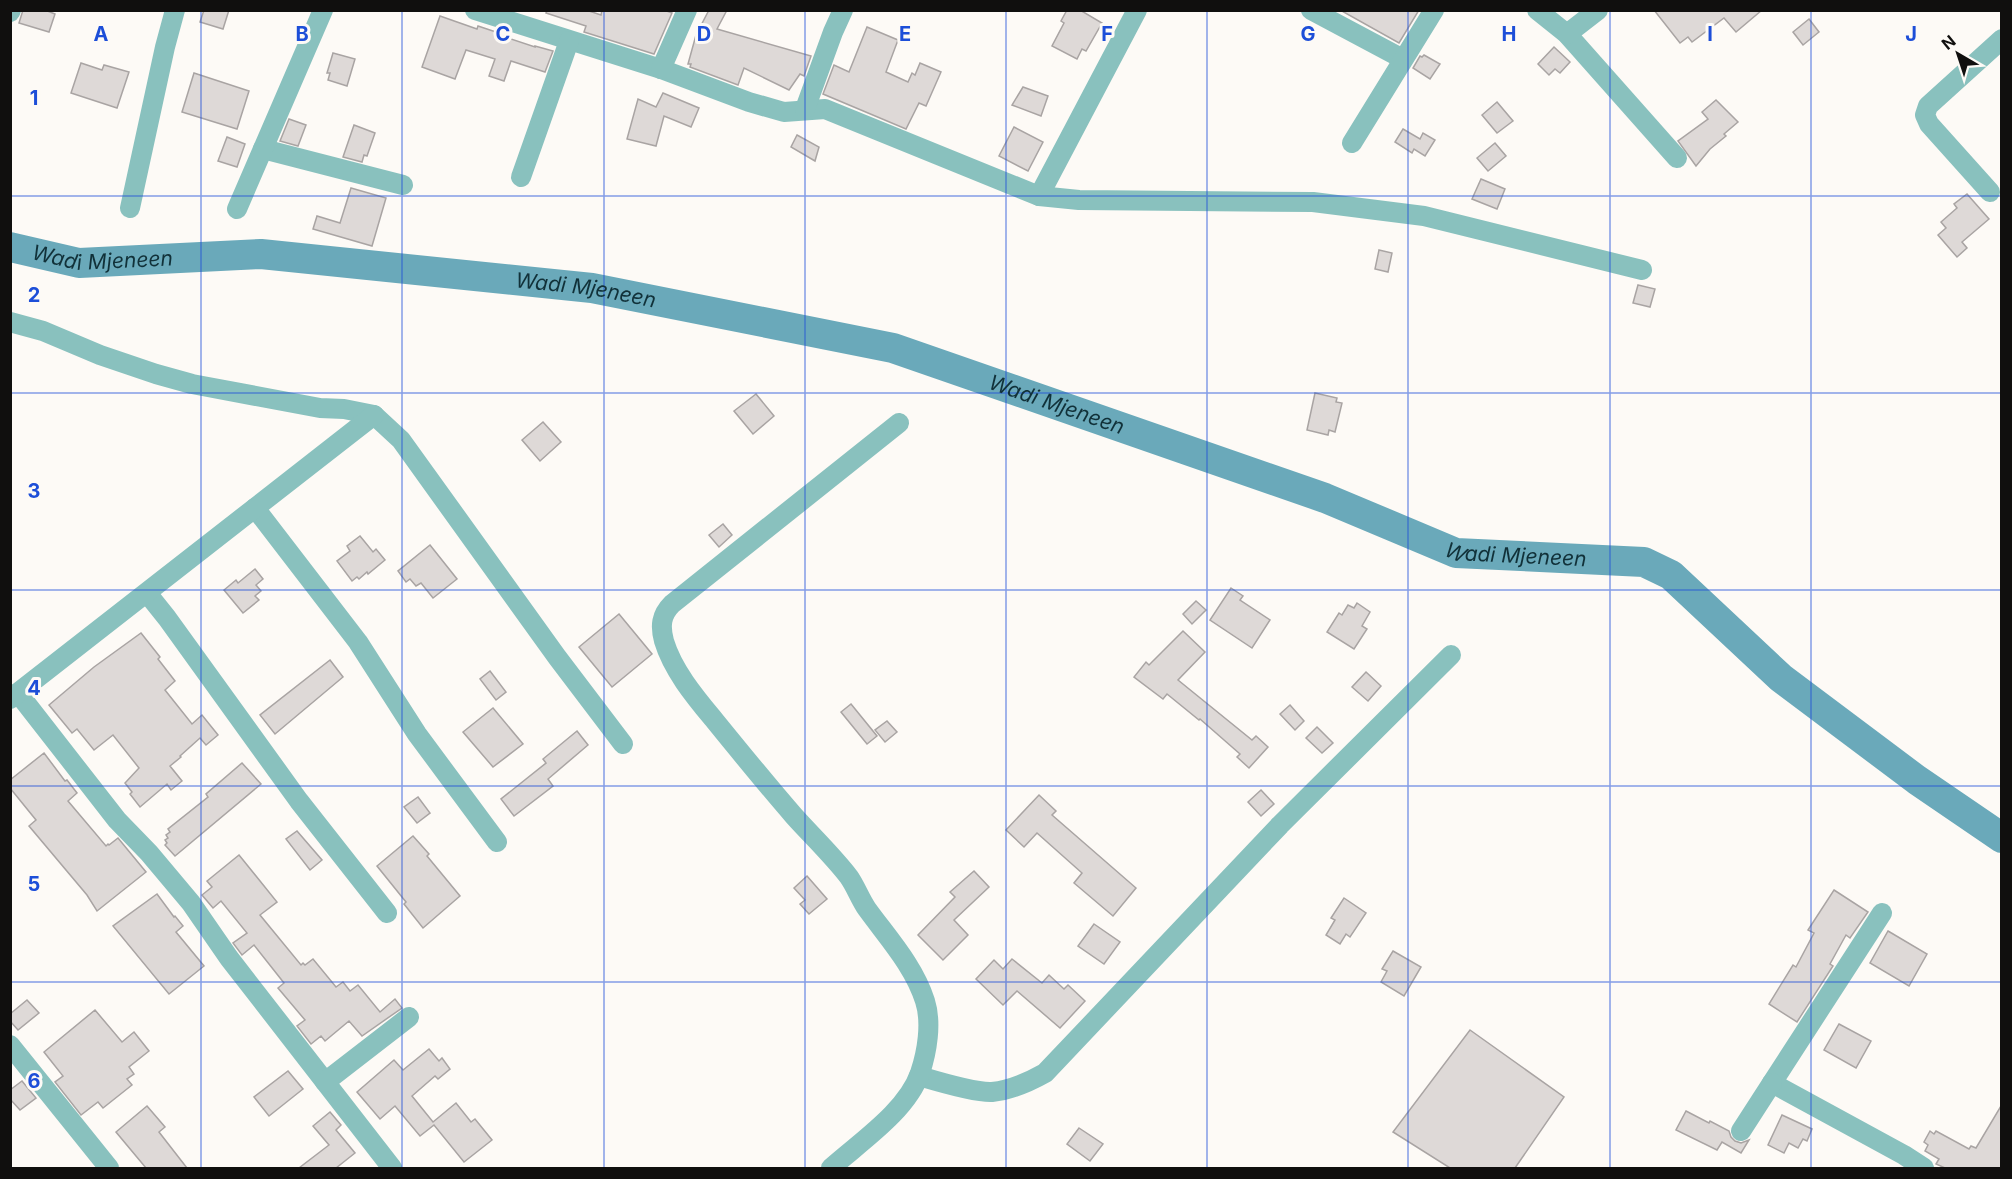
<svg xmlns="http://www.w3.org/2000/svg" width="2012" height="1179" font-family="Inter,sans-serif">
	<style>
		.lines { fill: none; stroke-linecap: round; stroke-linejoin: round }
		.river { stroke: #6aa9ba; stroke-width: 30 }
		.building { fill: #ded9d7; stroke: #a9a4a3; stroke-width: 1.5 }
		.minor { stroke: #89c1be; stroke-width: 20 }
		.grid { fill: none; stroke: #1d4ed8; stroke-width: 1.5; stroke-opacity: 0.55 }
		.labels { text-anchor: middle; stroke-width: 6; stroke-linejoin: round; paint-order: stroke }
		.water-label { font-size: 21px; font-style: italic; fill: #113139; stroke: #fdfaf6 }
		.grid-label { font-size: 20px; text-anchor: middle; font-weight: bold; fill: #1d4ed8; stroke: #fdfaf6; stroke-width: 6; stroke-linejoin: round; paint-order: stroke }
	</style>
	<rect width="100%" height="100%" fill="#fdfaf6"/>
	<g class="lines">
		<!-- river -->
		<path class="river" id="s1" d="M10,247l69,16 182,-9 331,34 301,60 432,150 131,55 188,9 27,13 110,103 136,102 85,58"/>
	</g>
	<!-- building -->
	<g class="building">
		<path d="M23,10h22l10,4 -6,18 -30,-9z"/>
		<path d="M204,10h25l-6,19 -23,-7z"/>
		<path d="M547,10h39l15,5 1,-5h62l8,3 -18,41 -70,-22 2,-6 -40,-13z"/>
		<path d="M709,10h18l-10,19 94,27 -7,20 -4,-2 -11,16 -45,-22 -6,17 -48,-18 1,-3h-3l8,-29z"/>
		<path d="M1067,10h13l22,13 -16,28 -4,-2 -5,10 -25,-13 12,-23 -3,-2z"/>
		<path d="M1340,10h79l-20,33z"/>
		<path d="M1654,10h108l-26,22 -12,-14 -32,24 -4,-5 -8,6z"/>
		<path d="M440,16l37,13 1,-3 21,7v2l36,12v-1l18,5 -8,21 -34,-11 -7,20 -15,-5 6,-17 -29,-9 -11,29 -33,-12z"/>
		<path d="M1809,19l10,13 -16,13 -10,-13z"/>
		<path d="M867,27l31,13 -12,32 22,10 4,-9 3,2 5,-12 21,9 -15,34 -7,-3 -13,26 -83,-35 11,-29 15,7z"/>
		<path d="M1554,47l16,15 -10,11 -5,-4 -6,6 -11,-11z"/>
		<path d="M333,53l22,6 -8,27 -19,-6 2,-7h-3z"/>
		<path d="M1424,55l16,9 -10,15 -17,-11 7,-12 2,1z"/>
		<path d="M81,63l21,7 2,-5 25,7 -12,36 -46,-15z"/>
		<path d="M194,73l55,18 -12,38 -55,-17z"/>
		<path d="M1023,87l25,9 -7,20 -29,-11z"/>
		<path d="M663,93l36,15 -8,19 -27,-11 -8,30 -29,-7 11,-40 18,8z"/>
		<path d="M1716,100l22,22 -14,12 2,2 -16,13 -14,17 -18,-25 30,-22 -6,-7z"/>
		<path d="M1497,102l16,19 -16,12 -15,-18z"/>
		<path d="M289,119l17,6 -8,21 -18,-5z"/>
		<path d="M354,125l21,8 -8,23 -3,-1 -2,7 -19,-5z"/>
		<path d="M1014,127l29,15 -15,29 -29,-15z"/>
		<path d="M1403,129l17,10 3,-6 12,7 -10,16 -11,-7 -2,4 -17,-11z"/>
		<path d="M797,135l22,12 -4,14 -24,-14z"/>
		<path d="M227,137l18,7 -8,23 -19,-6z"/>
		<path d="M1495,143l11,13 -18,15 -11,-13z"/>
		<path d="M1481,179l24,10 -8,20 -25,-10z"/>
		<path d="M351,188l35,10 -14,48 -59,-17 4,-13 23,7z"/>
		<path d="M1967,194l22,25 -27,23 5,6 -10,9 -19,-22 8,-7 -5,-6 16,-14 -3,-4z"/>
		<path d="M1379,250l13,3 -4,19 -13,-3z"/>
		<path d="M1638,285l17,4 -5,18 -17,-4z"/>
		<path d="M1315,393l22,5 -1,4 6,1 -7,29 -6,-2 -1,5 -21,-5z"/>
		<path d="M756,394l18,22 -21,18 -19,-23z"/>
		<path d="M543,422l18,20 -21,19 -18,-21z"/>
		<path d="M723,524l9,11 -13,12 -10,-12z"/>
		<path d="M360,536l13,16 3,-3 9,11 -17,14 -1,-2 -8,7 -2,-2 -5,4 -15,-20 13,-10 -3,-5z"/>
		<path d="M430,545l27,34 -24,19 -12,-15 -5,3 -6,-7 -4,3 -8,-11z"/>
		<path d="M255,569l8,10 -7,6 5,6 -6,5 4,4 -16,13 -19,-23 12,-10 2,3z"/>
		<path d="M1231,588l12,8 -3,4 30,20 -18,28 -42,-28z"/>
		<path d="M1196,601l10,9 -14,14 -9,-10z"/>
		<path d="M1357,603l13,9 -8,14 5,3 -13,20 -27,-17 12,-19 3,2 6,-10 6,3z"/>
		<path d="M619,614l33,40 -40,33 -33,-40z"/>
		<path d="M1183,631l22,21 -27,28 74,60 4,-4 12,11 -19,21 -12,-11 3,-3 -40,-35 -1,1 -32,-26 -4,5 -29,-22 12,-15 3,3z"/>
		<path d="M141,633l19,24 -2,2 17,22 -10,9 27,34 10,-9 16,20 -12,10 -6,-7 -20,18 1,1 -11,9 12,15 -11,9 -4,-6 -27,23 -10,-13 2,-2 -7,-9 14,-15 -26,-33 -19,15 -17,-21 -5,4 -23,-28 45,-38z"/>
		<path d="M330,660l13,17 -68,57 -15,-19z"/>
		<path d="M490,671l16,21 -10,8 -16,-21z"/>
		<path d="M1366,672l15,14 -13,15 -16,-14z"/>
		<path d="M851,704l26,32 -10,8 -26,-32z"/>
		<path d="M1290,705l14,16 -9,9 -15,-16z"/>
		<path d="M493,708l30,36 -30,23 -30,-35z"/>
		<path d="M887,721l10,11 -12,10 -10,-12z"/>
		<path d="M1317,727l16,16 -11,10 -16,-15z"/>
		<path d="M577,731l11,14 -40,34 5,7 -39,30 -13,-17 45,-36 -3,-4z"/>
		<path d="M44,753l21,28 2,-1 10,13 -9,8 38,45 2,-2 1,1 9,-7 28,34 -49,39 -10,-16 -58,-69 7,-6 -26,-32v-8z"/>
		<path d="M242,763l19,21 -86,72 -10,-11 2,-2 -2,-3 3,-2 -2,-3 4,-3 -2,-3 40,-32 -2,-3z"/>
		<path d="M1261,790l13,14 -13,12 -13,-14z"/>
		<path d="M1039,795l17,16 -4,4 84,73 -23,28 -39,-33 8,-10 -45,-40 -13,14 -18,-17z"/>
		<path d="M418,797l12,16 -13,10 -13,-16z"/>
		<path d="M297,831l25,29 -12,10 -24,-31z"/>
		<path d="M413,836l16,18 -2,2 33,40 -37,32 -19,-24 2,-2 -29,-36z"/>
		<path d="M239,855l38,47 -17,13 41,50 2,-2 2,2 8,-6 23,28 7,-5 7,9 8,-6 22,27 15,-13 7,9 -40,28 -13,-15 -24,20 -4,-5 -10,8 -14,-18 8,-6 -27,-32 6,-5 -30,-38 -12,10 -9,-12 14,-10 -26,-32 -8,7 -11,-13 10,-8 -5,-6z"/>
		<path d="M974,871l15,16 -35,33 14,15 -25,25 -25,-25 37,-38 -5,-5z"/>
		<path d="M807,876l20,23 -18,15 -9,-10 5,-4 -11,-12z"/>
		<path d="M1834,890l34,22 -18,26 -4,-3 -16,29 3,2 -36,56 -28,-18 24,-39 3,2 18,-34 -6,-3z"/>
		<path d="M157,894l17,23 1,-1 8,10 -7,6 28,34 -35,28 -56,-68z"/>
		<path d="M1344,898l22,15 -16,24 -4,-3 -6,10 -14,-9 9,-15 -4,-2z"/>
		<path d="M1094,924l26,18 -16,22 -26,-18z"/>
		<path d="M1888,931l39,23 -18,32 -39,-23z"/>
		<path d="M1393,951l28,16 -17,29 -23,-14 6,-11 -5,-2z"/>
		<path d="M1012,959l30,24 7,-8 15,14 4,-4 17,16 -25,27 -43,-37 -14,14 -27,-26 18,-19 9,9z"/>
		<path d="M27,1000l12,13 -21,17 -8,-9v-7z"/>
		<path d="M95,1010l27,32 12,-10 15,19 -20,16 5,7 -7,5 5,6 -29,23 -5,-6 -17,13 -26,-33 8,-6 -19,-24z"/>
		<path d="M1839,1024l32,17 -15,27 -32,-18z"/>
		<path d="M1470,1030l94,67 -49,71h-65l-57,-36z"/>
		<path d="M429,1049l10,12 3,-3 8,11 -12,10 -3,-3 -23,20 21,26 23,-19 15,19 4,-3 17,21 -28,22 -30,-37 -14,11 -25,-30 -15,13 -23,-27 37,-32 9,10z"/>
		<path d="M288,1071l15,18 -34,27 -15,-19z"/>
		<path d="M22,1081l14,17 -16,12 -10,-11v-9z"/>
		<path d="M147,1106l18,21 -6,5 28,36h-41l-30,-36z"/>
		<path d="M2001,1106v62h-56l-9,-4 3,-5 -14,-8 3,-6 -4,-3 6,-11 4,3 2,-3 33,18 2,-3 5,2z"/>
		<path d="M1686,1111l23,12 1,-2 19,10 2,6 4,4 6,2 8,-3 -8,13 -19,-11 -5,8 -41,-20z"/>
		<path d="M330,1112l11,13 -5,5 19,23 -19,15h-37l30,-23 -16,-19z"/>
		<path d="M1782,1115l30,14 -5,12 -4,-2 -5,9 -9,-5 -5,10 -16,-8z"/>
		<path d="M1079,1128l24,16 -13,17 -23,-17z"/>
	</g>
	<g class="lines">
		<!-- minor -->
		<g class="minor">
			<path d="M475,10l186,59 88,33 35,10 41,-3 214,87 40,4 234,2 111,14 218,54"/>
			<path d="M1311,10l92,49"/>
			<path d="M1537,10l30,24 110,124"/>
			<path d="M10,12l1,-2"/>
			<path d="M1567,34l31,-24"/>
			<path d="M661,69l26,-59"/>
			<path d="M805,109l28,-77 10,-22"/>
			<path d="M1352,143l82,-133"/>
			<path d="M263,149l140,36"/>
			<path d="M521,177l48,-136"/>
			<path d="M1990,192l-61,-68 -4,-9 3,-9 74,-67"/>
			<path d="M1039,196l98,-186"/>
			<path d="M130,208l35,-161 10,-37"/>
			<path d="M237,209l86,-199"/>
			<path d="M10,322l33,9 57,24 56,19 36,10 128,24 24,1 30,6 27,25 156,217 66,87"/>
			<path d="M255,508l103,134 59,92 80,108"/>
			<path d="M147,593l20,25 132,183 88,112"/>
			<path d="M18,693l99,127 32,33 42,50 38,55 163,210"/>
			<path d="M10,699l364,-284"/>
			<path d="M1882,913l-110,170 132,72 20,13"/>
			<path d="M10,1045l99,123"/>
			<path d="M919,1076c17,5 56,17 73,16 19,-2 37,-10 53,-19l235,-248 171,-170"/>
			<path d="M325,1082l84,-65"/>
			<path d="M1741,1131l31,-48"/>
			<path d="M831,1168c29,-26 76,-57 89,-95 7,-21 12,-50 5,-72 -11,-35 -37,-63 -58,-92 -7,-10 -11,-22 -18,-32 -16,-21 -37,-41 -55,-61 -27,-31 -53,-63 -79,-95 -19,-23 -42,-50 -51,-80 -4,-15 -3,-26 8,-37l227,-181"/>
		</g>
	</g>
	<!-- grid -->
	<path class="grid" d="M201,10v1158M402,10v1158M604,10v1158M805,10v1158M1006,10v1158M1207,10v1158M1408,10v1158M1610,10v1158M1811,10v1158M10,196h1992M10,393h1992M10,590h1992M10,786h1992M10,982h1992"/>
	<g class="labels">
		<!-- water labels -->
		<g class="water-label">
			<text dy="7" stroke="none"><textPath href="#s1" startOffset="94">Wadi Mjeneen</textPath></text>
			<text dy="7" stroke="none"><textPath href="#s1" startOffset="580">Wadi Mjeneen</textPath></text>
			<text dy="7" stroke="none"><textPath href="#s1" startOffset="1066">Wadi Mjeneen</textPath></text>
			<text dy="7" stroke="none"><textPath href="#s1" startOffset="1552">Wadi Mjeneen</textPath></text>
		</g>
	</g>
	<g class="grid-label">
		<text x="101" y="41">A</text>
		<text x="302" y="41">B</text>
		<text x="503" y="41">C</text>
		<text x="704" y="41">D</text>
		<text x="905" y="41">E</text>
		<text x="1107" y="41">F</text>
		<text x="1308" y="41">G</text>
		<text x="1509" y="41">H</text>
		<text x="1710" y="41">I</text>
		<text x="1911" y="41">J</text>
		<text x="34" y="105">1</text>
		<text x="34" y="302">2</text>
		<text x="34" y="498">3</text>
		<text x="34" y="695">4</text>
		<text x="34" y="891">5</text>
		<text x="34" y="1088">6</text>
	</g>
	<!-- border -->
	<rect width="2012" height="1179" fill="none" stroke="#100f0e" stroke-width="24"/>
	<!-- north arrow -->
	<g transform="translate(1958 54) rotate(321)" stroke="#fdfaf6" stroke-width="4.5" paint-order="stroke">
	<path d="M0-4.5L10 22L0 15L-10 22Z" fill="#100f0e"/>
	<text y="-9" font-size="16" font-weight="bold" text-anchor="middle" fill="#100f0e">N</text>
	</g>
</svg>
